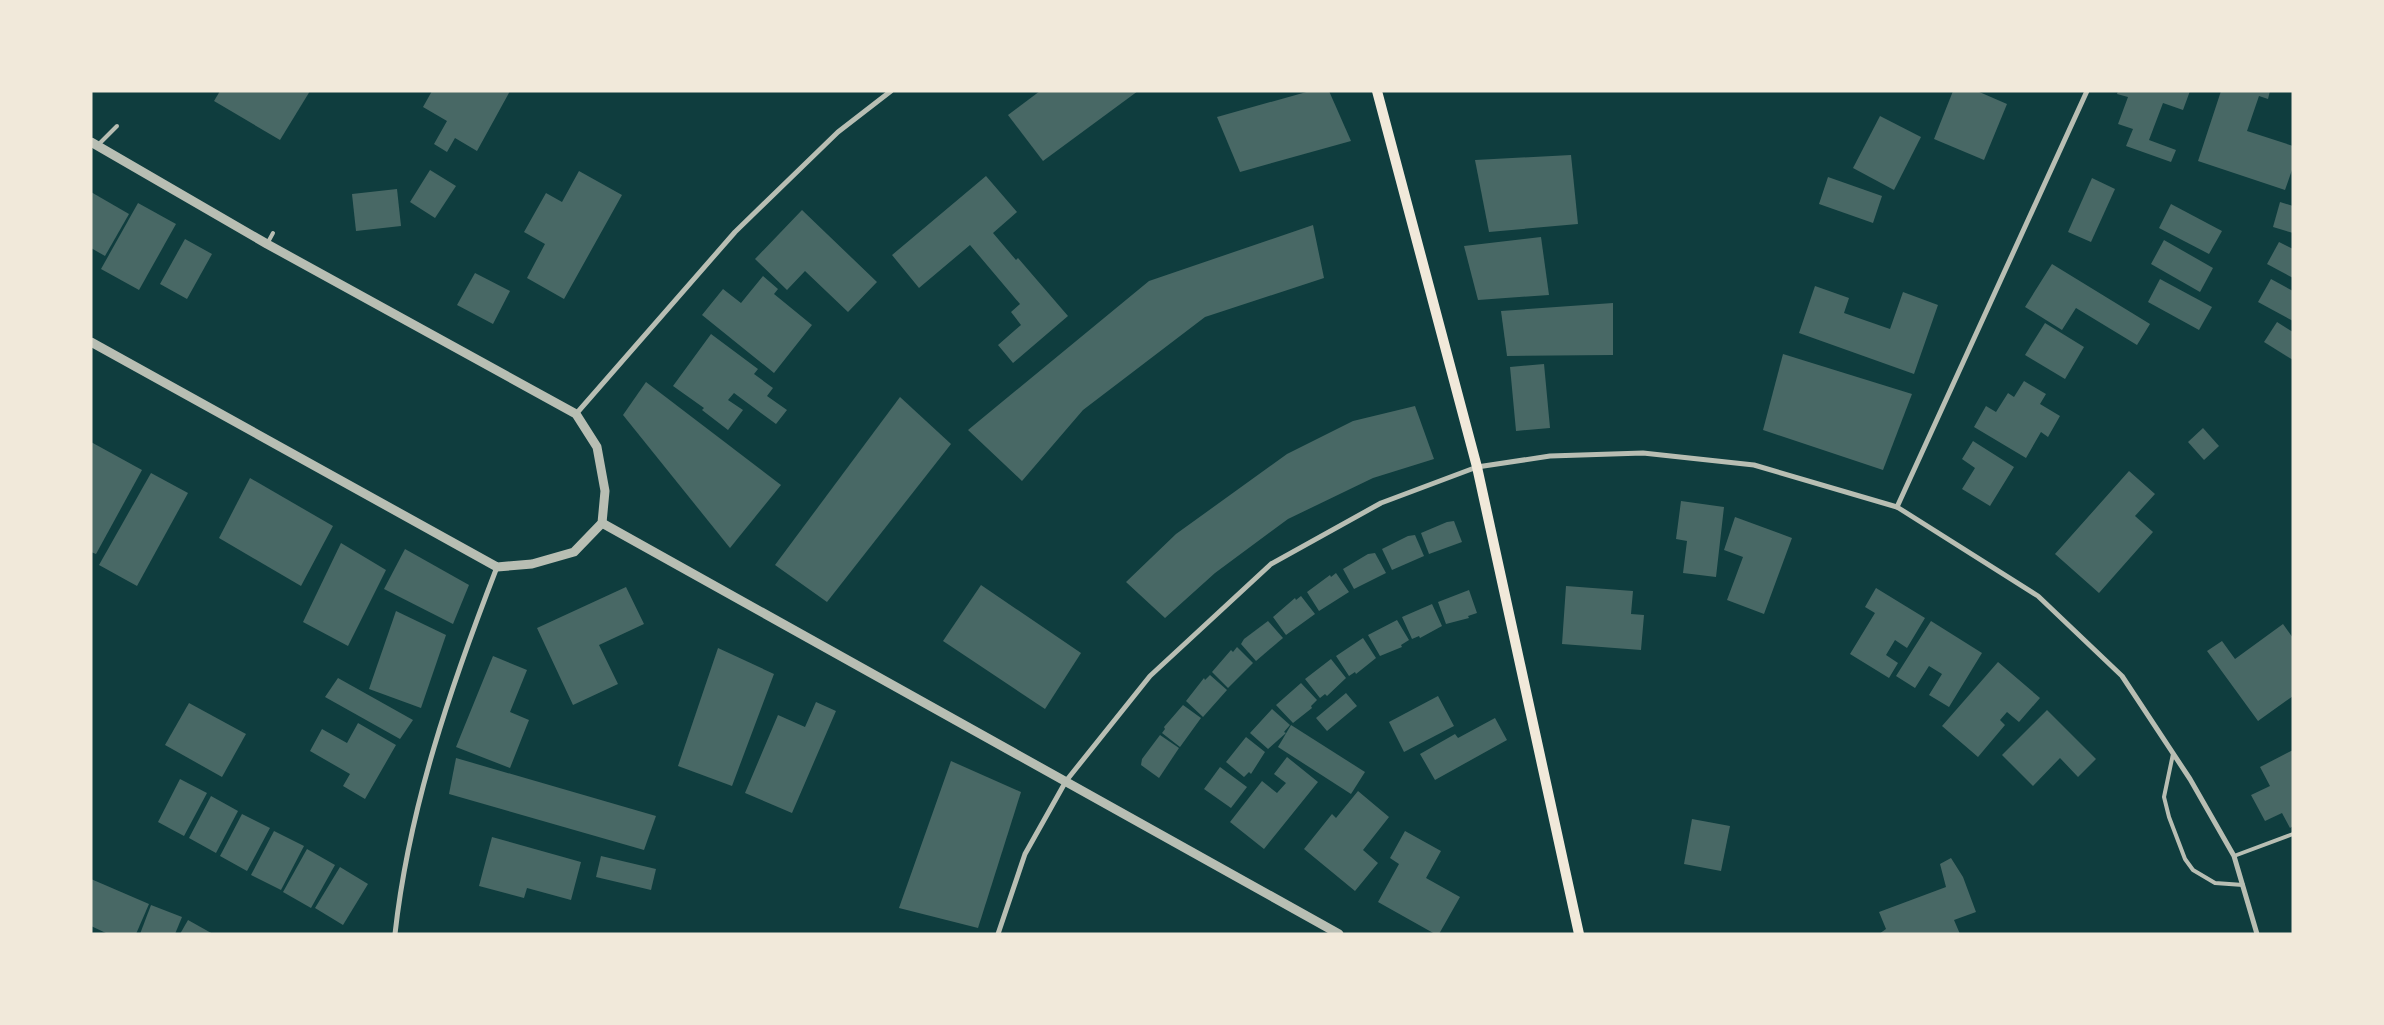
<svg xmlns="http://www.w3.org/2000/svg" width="2384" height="1025" font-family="Raleway,sans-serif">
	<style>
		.building { fill: #486865 }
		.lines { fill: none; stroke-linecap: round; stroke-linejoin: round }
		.service { stroke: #b8beb3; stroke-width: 4 }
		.minor { stroke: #b8beb3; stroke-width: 5 }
		.tertiary { stroke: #b8beb3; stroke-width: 9 }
		.secondary { stroke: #f1e9da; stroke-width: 10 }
	</style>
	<rect width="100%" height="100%" fill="#0f3d3e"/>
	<!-- building -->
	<g class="building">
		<path d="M220,91h90l-30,49 -66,-39z"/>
		<path d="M432,91h78l-33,60 -22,-13 -8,14 -13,-8 13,-23 -24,-14z"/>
		<path d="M1040,91h98l-95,70 -35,-46z"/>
		<path d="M1310,91h19l22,50 -111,31 -23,-55z"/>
		<path d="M1953,91h24l30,13 -23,56 -50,-21z"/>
		<path d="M2118,91h72l-7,19 -20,-7 -14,37 27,10 -5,12 -45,-16 7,-17 -15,-5 10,-27 -11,-3z"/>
		<path d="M2221,91h49l-2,8 -9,-3 -12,35 46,15v21l-8,23 -87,-29z"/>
		<path d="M1880,116l41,21 -27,53 -41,-22z"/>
		<path d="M1571,155l7,69 -89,8 -14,-72z"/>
		<path d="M430,170l26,16 -21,32 -25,-16z"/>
		<path d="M579,171l43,24 -58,104 -37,-21 18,-34 -21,-12 22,-39 16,9z"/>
		<path d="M986,176l31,36 -24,21 23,27 2,-2 50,58 -55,47 -15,-18 23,-20 -10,-13 9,-8 -50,-59 -51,43 -27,-33z"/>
		<path d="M1828,177l54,19 -9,27 -54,-19z"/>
		<path d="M2092,178l23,11 -24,53 -23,-10z"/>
		<path d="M397,189l4,37 -45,5 -4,-37z"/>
		<path d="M91,192l38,22 -24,42 -14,-8z"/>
		<path d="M2280,202l13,4v27l-20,-6z"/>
		<path d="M138,203l38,21 -37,66 -38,-21z"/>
		<path d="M2171,204l51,27 -13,23 -50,-26z"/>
		<path d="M802,210l75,72 -29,30 -43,-41 -18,19 -32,-31z"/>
		<path d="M1313,225l11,53 -119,39 -122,93 -61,71 -54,-51 181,-149z"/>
		<path d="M1541,237l8,58 -71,5 -14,-54z"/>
		<path d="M185,239l27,15 -25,45 -27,-15z"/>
		<path d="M2164,240l49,28 -13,24 -49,-28z"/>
		<path d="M2279,242l14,7v29l-26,-14z"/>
		<path d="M2052,264l98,60 -13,21 -61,-37 -14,22 -37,-23z"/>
		<path d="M475,273l35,18 -17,33 -36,-19z"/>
		<path d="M763,276l15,13 -4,5 38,31 -38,48 -72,-58 21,-26 18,14z"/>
		<path d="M2160,279l52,28 -13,23 -51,-28z"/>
		<path d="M2271,279l22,12v30l-35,-19z"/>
		<path d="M1815,286l34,12 -5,15 46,16 13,-37 35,13 -24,69 -115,-41z"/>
		<path d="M1613,303v52l-106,1 -6,-45z"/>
		<path d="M2277,322l16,10v28l-29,-18z"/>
		<path d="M2045,323l39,24 -19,32 -40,-24z"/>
		<path d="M711,334l47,35 -4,5 19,14 -6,8 20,14 -11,14 -42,-31 -6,7 15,10 -15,20 -26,-20 2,-2 -31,-22z"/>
		<path d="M1783,354l129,40 -29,76 -120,-40z"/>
		<path d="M1544,364l6,64 -34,3 -6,-64z"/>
		<path d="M2024,381l22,13 -6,10 20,12 -12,21 -7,-5 -15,26 -52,-31 12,-21 10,6 12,-19 6,4z"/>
		<path d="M646,382l135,103 -51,63 -107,-133z"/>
		<path d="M900,397l51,47 -124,158 -52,-37z"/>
		<path d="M1415,406l19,53 -61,19 -85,41 -73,54 -50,45 -39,-36 50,-48 111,-80 66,-33z"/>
		<path d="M2203,428l16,18 -15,14 -16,-18z"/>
		<path d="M1973,441l41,26 -24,39 -28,-17 13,-21 -13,-9z"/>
		<path d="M91,442l51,28 -46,84 -5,-2z"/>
		<path d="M2129,471l26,23 -20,22 18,16 -54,61 -44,-39z"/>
		<path d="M151,473l37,20 -51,93 -38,-21z"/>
		<path d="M250,478l83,48 -32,60 -82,-48z"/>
		<path d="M1681,501l43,6 -8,70 -33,-4 4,-32 -11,-2z"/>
		<path d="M1735,517l57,21 -28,76 -37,-14 16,-43 -19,-7z"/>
		<path d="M1454,521l8,21 -33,12 -8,-21 26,-11z"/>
		<path d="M1415,535l9,21 -32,14 -10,-21 26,-13z"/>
		<path d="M341,543l45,27 -38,76 -45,-24z"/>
		<path d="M405,549l64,36 -16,39 -69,-35z"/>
		<path d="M1375,553l11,20 -32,16 -11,-20 25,-15z"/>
		<path d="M1336,573l13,19 -30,19 -12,-19 23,-17 1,2z"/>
		<path d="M981,585l100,68 -36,56 -102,-68z"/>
		<path d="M1566,586l67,5 -2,23 13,1 -3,35 -79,-6z"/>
		<path d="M626,587l18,37 -45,21 19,39 -45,21 -36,-77z"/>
		<path d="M1876,588l49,30 -18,30 -12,-8 -9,15 12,8 -9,15 -39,-24 25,-41 -10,-6z"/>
		<path d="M1469,590l8,23 -9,3 1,2 -23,6 -8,-22z"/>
		<path d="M1301,596l14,18 -29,21 -13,-18 22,-19 1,2z"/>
		<path d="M1432,604l10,22 -22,12 -1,-2 -7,3 -10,-22z"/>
		<path d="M396,611l50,24 -25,73 -52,-19z"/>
		<path d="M1397,620l12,20 -8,5 1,2 -22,9 -12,-21z"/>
		<path d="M1268,621l15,17 -27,23 -15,-17 3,-5z"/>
		<path d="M1931,621l51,32 -33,54 -20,-12 13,-21 -13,-8 -14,22 -19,-12z"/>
		<path d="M2283,624l10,14v58l-35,25 -51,-70 15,-10 13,18z"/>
		<path d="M1363,638l13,20 -20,16 -1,-2 -6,4 -13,-20z"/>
		<path d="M1237,647l16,16 -25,25 -16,-16 19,-22 2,2z"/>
		<path d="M718,648l56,26 -42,112 -54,-20z"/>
		<path d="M493,656l34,14 -17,42 19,8 -19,48 -54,-21z"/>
		<path d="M1331,659l15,19 -19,18 -2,-2 -5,4 -15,-19z"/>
		<path d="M1998,662l42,36 -21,24 -12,-10 -7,8 5,5 -27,32 -36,-31z"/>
		<path d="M1210,675l17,15 -24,27 -17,-16 18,-23 1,2z"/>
		<path d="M338,678l75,42 -13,19 -75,-42z"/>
		<path d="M1301,683l16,17 -6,6 1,2 -19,15 -17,-18z"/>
		<path d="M1346,693l11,13 -30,25 -11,-13z"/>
		<path d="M1438,696l16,30 -50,26 -15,-30z"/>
		<path d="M816,702l20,9 -44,102 -47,-20 33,-78 27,12z"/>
		<path d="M189,703l57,31 -24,43 -57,-32z"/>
		<path d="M1183,705l18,13 -21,29 -18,-14 3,-4 -1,-2z"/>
		<path d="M1272,709l18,16 -6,7 2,1 -18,16 -18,-16z"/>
		<path d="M2047,710l49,49 -18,18 -18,-19 -27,28 -31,-31z"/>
		<path d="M1495,718l12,22 -72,40 -15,-26 35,-20 3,4z"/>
		<path d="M358,723l38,22 -31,54 -22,-13 7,-12 -40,-23 12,-22 25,14z"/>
		<path d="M1291,725l74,47 -14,22 -73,-47z"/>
		<path d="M1160,735l19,13 -20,30 -18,-13 1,-6z"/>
		<path d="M1246,737l19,15 -14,22 -2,-2 -5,5 -18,-15z"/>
		<path d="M2293,750v76l-3,2 -8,-15 -17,8 -14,-26 19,-9 -10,-19z"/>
		<path d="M1287,757l31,25 -54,67 -34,-27 32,-41 15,12 9,-10 -12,-9z"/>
		<path d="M456,758l200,58 -12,34 -195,-56z"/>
		<path d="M951,761l70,31 -43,136 -79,-20z"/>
		<path d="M1220,767l27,20 -16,21 -27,-19z"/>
		<path d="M180,779l27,14 -23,43 -26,-14z"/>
		<path d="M1358,791l31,26 -26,33 15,13 -23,28 -51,-42 28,-35 4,4z"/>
		<path d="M211,796l27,15 -22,42 -27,-15z"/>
		<path d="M242,814l28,14 -23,43 -27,-15z"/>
		<path d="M1692,819l38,7 -9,45 -37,-7z"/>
		<path d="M274,831l30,15 -23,44 -30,-15z"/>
		<path d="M1405,831l36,20 -15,27 34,19 -21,37h-4l-57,-32 21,-38 -9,-6z"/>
		<path d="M492,837l89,25 -10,38 -44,-12 -3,10 -45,-12z"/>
		<path d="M307,849l28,16 -24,43 -28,-16z"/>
		<path d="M601,856l55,13 -5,21 -55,-13z"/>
		<path d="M1951,858l12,19 13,35 -22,8 6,14h-81l7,-5 -7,-17 67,-25 -6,-23z"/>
		<path d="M340,867l28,17 -25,41 -28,-17z"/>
		<path d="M91,879l58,25 -13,30h-28l-17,-8z"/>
		<path d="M151,905l31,12 -7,17h-35z"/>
		<path d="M188,920l25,14h-33z"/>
	</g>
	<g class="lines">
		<!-- service -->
		<g class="service">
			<path d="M97,146l20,-20"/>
			<path d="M267,244l6,-11"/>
			<path d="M2173,754l-9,43 5,20 16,42 8,11 22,13 28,2"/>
			<path d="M2234,856l59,-22"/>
		</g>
		<!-- minor -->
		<g class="minor">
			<path d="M576,414l159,-182 103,-100 53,-41"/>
			<path d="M1897,507l190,-416"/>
			<path d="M395,934c14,-127 56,-248 102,-367"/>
			<path d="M998,934l27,-80 41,-73 84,-105 121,-112 110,-61 96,-36 73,-11 93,-3 111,12 143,42 141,89 84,80 68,103 44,77 23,78"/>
		</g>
		<!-- tertiary -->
		<g class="tertiary">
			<path d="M91,142l176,102 309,170 21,33 8,44 -3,32 -28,29 -42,12 -35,3 -406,-225"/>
			<path d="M602,523l737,411"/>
		</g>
		<!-- secondary -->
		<path class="secondary" d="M1377,91l100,376 102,467"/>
	</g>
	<!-- border -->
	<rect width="2384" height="1025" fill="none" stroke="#f1e9da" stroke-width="185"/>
</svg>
